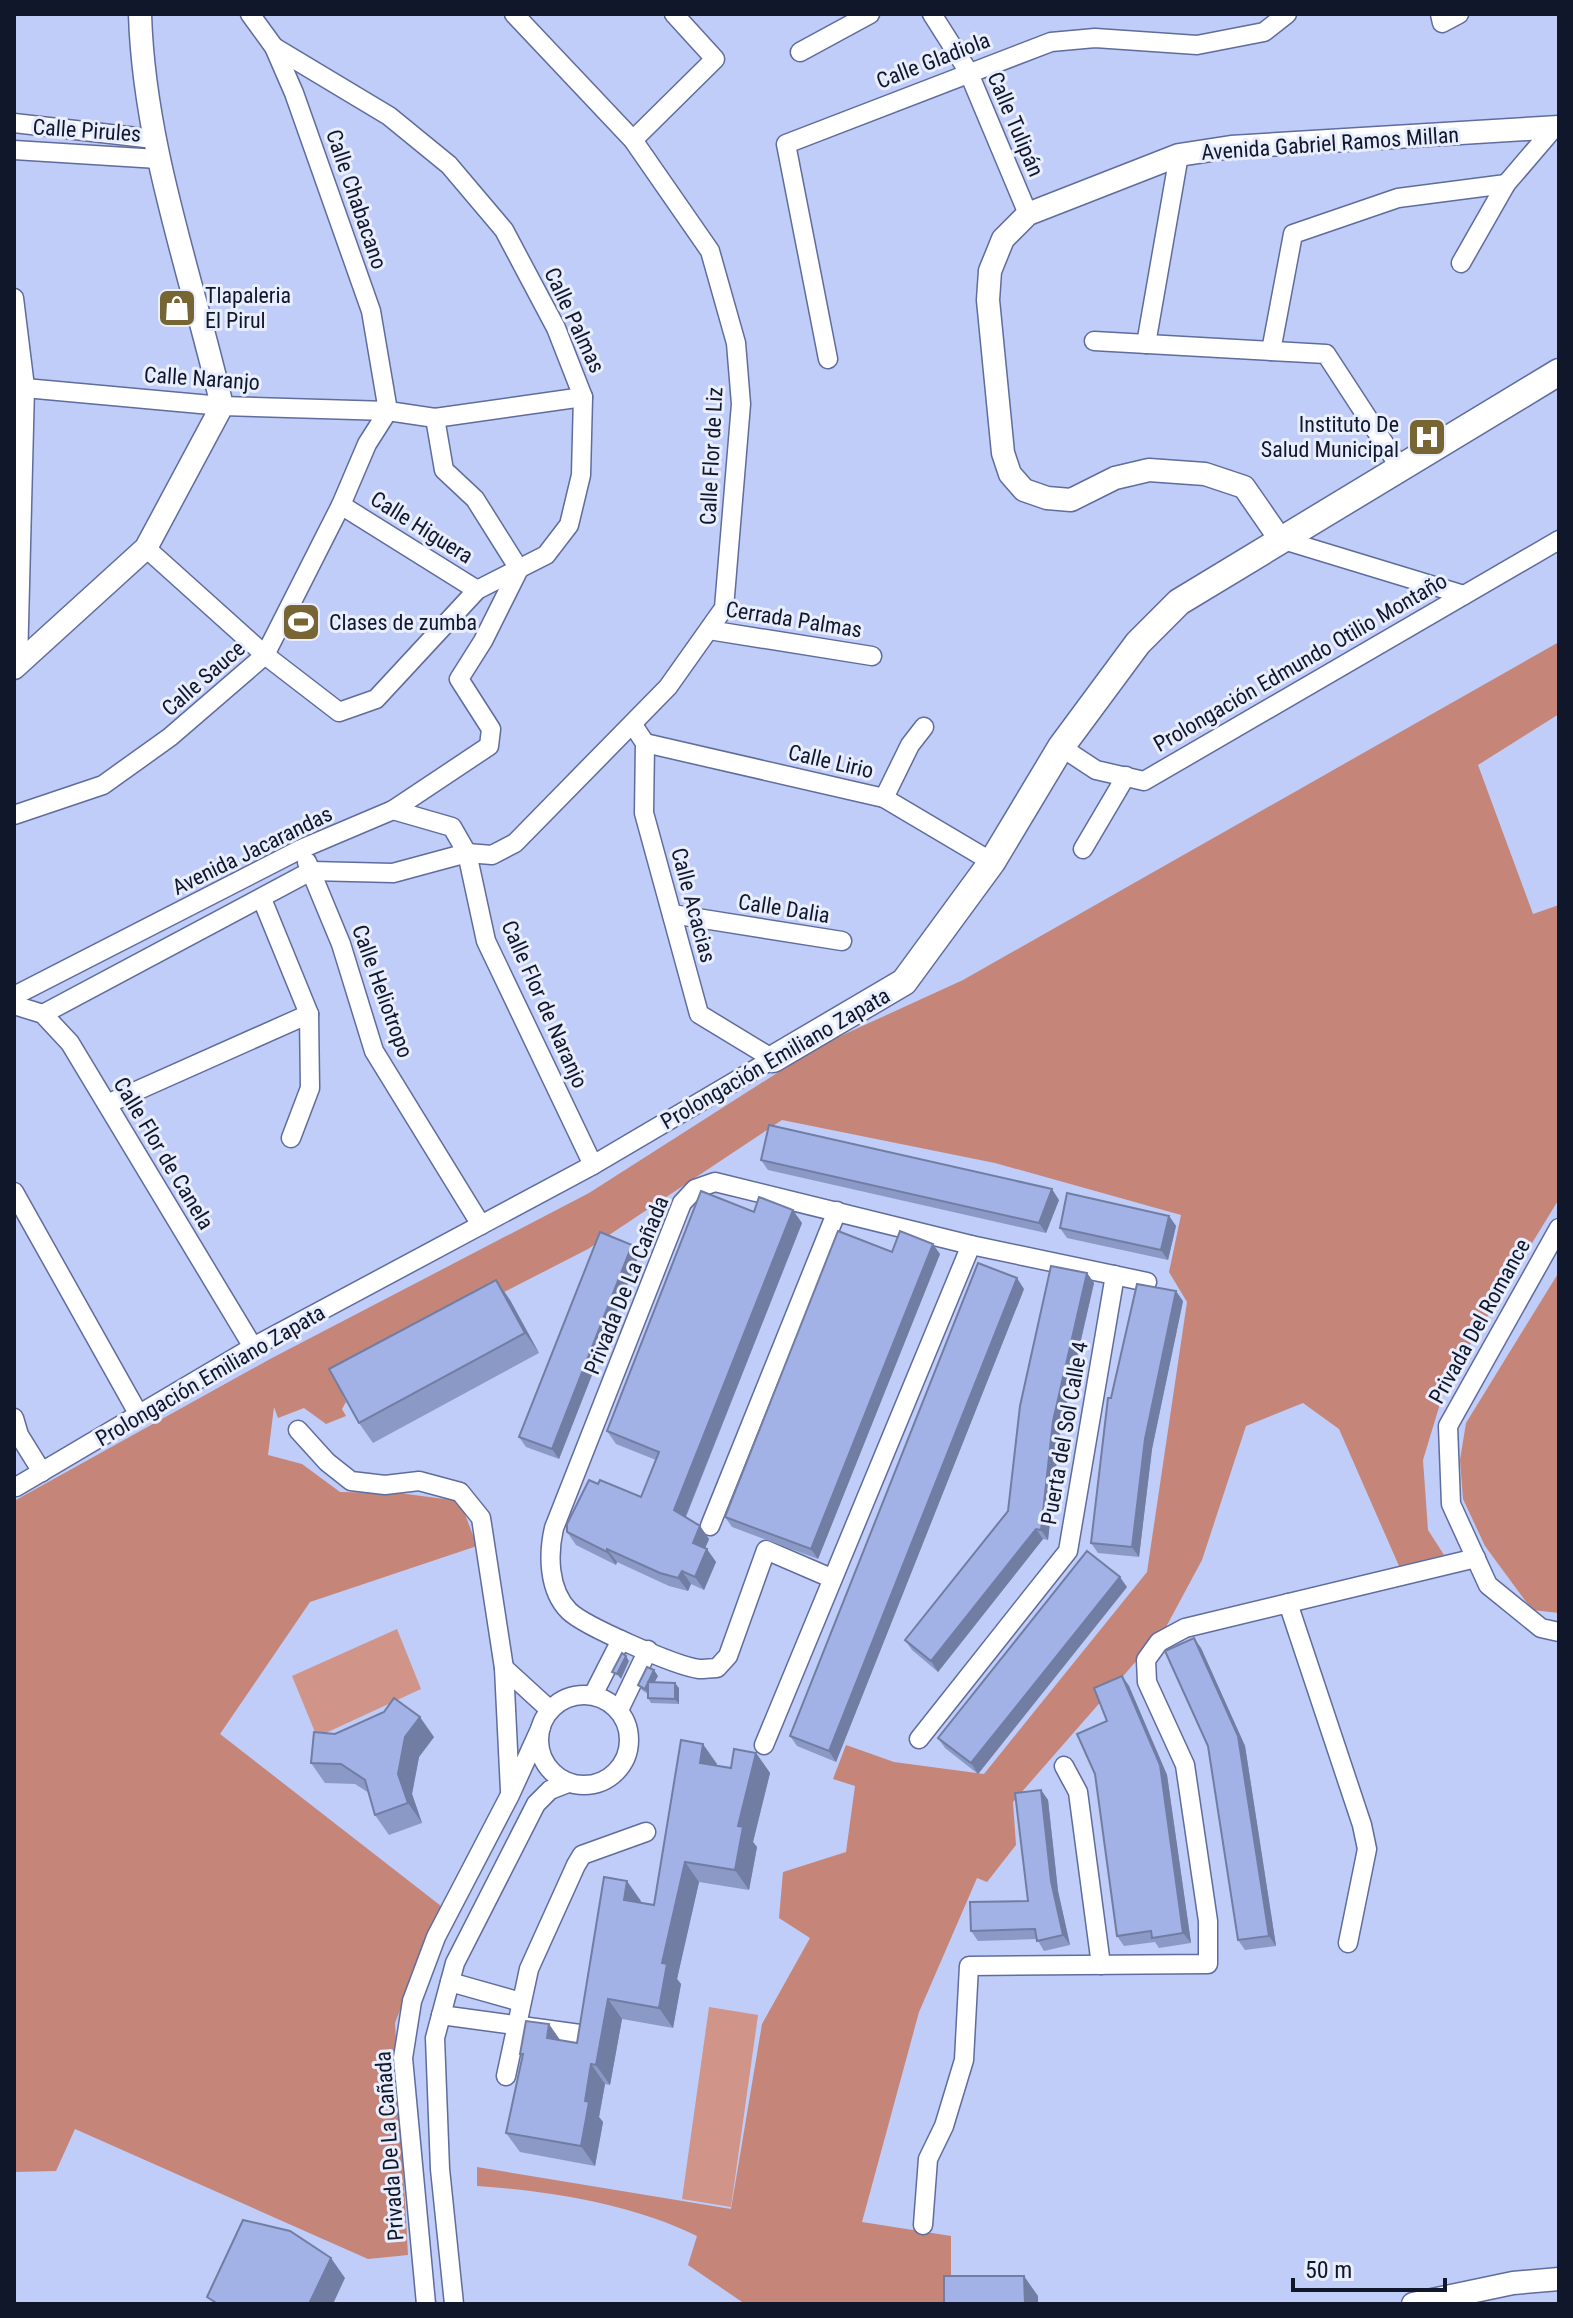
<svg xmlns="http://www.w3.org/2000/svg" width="1573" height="2318" font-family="'Roboto Condensed',sans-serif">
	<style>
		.green { fill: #d09489 }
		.forest { fill: #c58579 }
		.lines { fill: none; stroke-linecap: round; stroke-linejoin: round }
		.minor-casing { stroke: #5f6c9d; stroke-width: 21 }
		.tertiary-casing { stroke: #5f6c9d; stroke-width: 25 }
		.secondary-casing { stroke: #5f6c9d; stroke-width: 29 }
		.minor { stroke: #fff; stroke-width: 18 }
		.tertiary { stroke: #fff; stroke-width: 22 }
		.secondary { stroke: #fff; stroke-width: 26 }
		.wall { fill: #8b99c7 }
		.shaded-wall { fill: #717da2 }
		.building { fill: #a2b2e7; stroke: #717da2; stroke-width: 2 }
		.labels { text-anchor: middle; stroke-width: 6; stroke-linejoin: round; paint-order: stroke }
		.street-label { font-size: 22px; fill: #11172a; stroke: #e9eeff }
		.poi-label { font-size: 22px; fill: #11172a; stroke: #e9eeff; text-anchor: start }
	</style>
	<rect width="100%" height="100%" fill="#bfcdf8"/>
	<!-- green -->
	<g class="green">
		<path d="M397,1629l24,60 -104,48 -25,-61z"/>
		<path d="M709,2007l49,8 -27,192 -49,-8z"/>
	</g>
	<!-- forest -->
	<g class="forest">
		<path d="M1559,642v72l-81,51 55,149 26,-9v294l-113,185 -23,76 5,70 16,25 -45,11 -60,-137 -36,-26 -57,23 -44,134 -36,67 -153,175 3,43 -29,37 -10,-4 -58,134 -57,210 89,14v68h-206l-57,-39 9,-29c-66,-32 -147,-45 -220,-50v-19l254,42 31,-185 48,-86 -31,-20 4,-46 63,-20 9,-66 -22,-7 13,-34 48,17 90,12 163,-202 40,-270 -18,-30 12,-57 -186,-52 -213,-43 -194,129 -152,78 -98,58 8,17 -4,7 4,7 -20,8 -22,-16 -26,10 -4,-11 -6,48 34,9 38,28 59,1 61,8 17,45 -167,56 -90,132 221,172 -46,117 13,232 -40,4 -293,-130 -19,42 -42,1v-671l258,-143 317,-165 232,-148 142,-65z"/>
		<path d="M1559,1272v341l-27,-3 -47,-64 -22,-47 -3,-39 6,-37z"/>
	</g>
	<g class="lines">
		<defs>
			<g id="minor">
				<path d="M250,14l24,33 20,46 77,218 17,100"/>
				<path d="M932,14l36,57 60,143"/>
				<path d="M1440,14l2,9 17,-9"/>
				<path d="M800,52l70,-38"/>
				<path d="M14,123l140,16"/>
				<path d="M633,140l82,-81 -41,-45"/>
				<path d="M14,150l144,9"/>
				<path d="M1461,263l45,-79 48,-56"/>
				<path d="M14,298l11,89 -7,277"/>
				<path d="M1094,341l232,13 73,112"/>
				<path d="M1146,344l33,-189"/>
				<path d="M1271,351l22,-117 105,-36 108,-14"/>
				<path d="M828,359l-42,-215 265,-102 44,-4 102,7 67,-13 23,-18"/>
				<path d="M14,387l208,19 166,5 47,7 148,-21"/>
				<path d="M435,418l9,52 31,29 44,70"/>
				<path d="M341,505l136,85"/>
				<path d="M1280,539l184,56"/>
				<path d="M146,548l119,107 74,57 37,-13 101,-109 69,-35 23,-30 12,-50 2,-78 -27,-69 -52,-98 -55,-65 -60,-49 -115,-69"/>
				<path d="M709,630l163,26"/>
				<path d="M645,743l239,55 108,64"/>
				<path d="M1061,747l35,23 48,11 415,-241"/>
				<path d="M884,798l26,-53 14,-18"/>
				<path d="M393,810l59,17 15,26 19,88 107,224"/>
				<path d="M14,815l89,-30 67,-48 95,-82 76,-150 26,-61 21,-33"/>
				<path d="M1083,849l43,-73"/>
				<path d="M307,862l34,82 33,107 107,174"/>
				<path d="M262,899l47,115 1,74 -19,50"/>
				<path d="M672,914l170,27"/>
				<path d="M14,996l287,-147 92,-39 96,-64 2,-17 -32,-50 24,-38 36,-72"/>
				<path d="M14,1005l29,9 27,29 183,304"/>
				<path d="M43,1014l268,-143 82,2 74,-20 25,2 23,-12 153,-156 56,-79 17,-204 -5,-61 -26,-92 -77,-111 -119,-126"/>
				<path d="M107,1104l202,-90"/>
				<path d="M14,1192l125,223"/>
				<path d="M1559,1228l-111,198 3,78 37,81 53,43 18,4"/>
				<path d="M14,1418l5,17 23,37"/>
				<path d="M298,1430l29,32 24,19 34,4 34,-4 41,11 21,26 23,150 6,123"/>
				<path d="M16,1487l237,-140 340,-182 180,-106 -74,-45 -55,-201 1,-70 -12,-18"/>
				<path d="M710,1526l127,-315"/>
				<path d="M831,1578l-65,-28 -38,106 -11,12c-5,0 -12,1 -18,1 -23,-3 -115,-43 -130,-58 -21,-21 -21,-57 -15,-83l128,-325 13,-14 20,-7 256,63 176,37"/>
				<path d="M1288,1603l74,222 5,24 -19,94"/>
				<path d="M504,1668l46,42"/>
				<circle cx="584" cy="1740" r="45"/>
				<path d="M593,1695l28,-55"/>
				<path d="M619,1710l29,-60"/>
				<path d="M919,1739l149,-188 47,-276"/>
				<path d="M764,1745l207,-500"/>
				<path d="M1064,1766l14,26 23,173"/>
				<path d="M450,1982l71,20"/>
				<path d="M441,2015l139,19"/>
				<path d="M506,2076l23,-107 47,-104 6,-10 64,-23"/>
				<path d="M923,2225l5,-66 16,-33 20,-66 5,-94 239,-2v-43l-23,-156 -38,-83 -1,-22 13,-18 26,-14 291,-70"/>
				<path d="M426,2304l-23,-246 9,-57 24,-64 74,-142 31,-68"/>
				<path d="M454,2304l-14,-135 -5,-131 20,-75 81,-159 14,-14 18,-7"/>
			</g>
			<g id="tertiary">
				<path d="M1280,539l-36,-52 -39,-13 -56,-4 -34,8 -44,22 -24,-2 -23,-8 -14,-16 -7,-21 -15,-153 2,-29 13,-32 25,-25 151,-59 52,-8 328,-20"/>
				<path d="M14,668l132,-120 76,-142c-30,-130 -78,-258 -82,-392"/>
				<path d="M1413,2304l100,-21 46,-4"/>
			</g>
			<path id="secondary" d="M773,1059l131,-77 88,-120 69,-115 77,-104 41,-41 380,-230"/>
		</defs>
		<!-- minor casing -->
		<use href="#minor" class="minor-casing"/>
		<!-- tertiary casing -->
		<use href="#tertiary" class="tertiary-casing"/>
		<!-- secondary casing -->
		<use href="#secondary" class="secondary-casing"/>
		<!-- minor -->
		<use href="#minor" class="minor"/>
		<!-- tertiary -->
		<use href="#tertiary" class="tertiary"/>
		<!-- secondary -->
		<use href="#secondary" class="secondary"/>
	</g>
	<!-- wall -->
	<g class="wall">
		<path d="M761,1160l298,40 -13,33 -278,-63z"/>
		<path d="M754,1212l48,11 -116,294 14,9 9,13 -4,9 11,14 -12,28 -13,-6 -3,7 -19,-5 -52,-24 -1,3 -40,-20 -9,-13 31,-48 43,13 15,-37 -40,-16 -9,-13z"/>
		<path d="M1169,1216l7,10 -8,34 -101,-22 -7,-10z"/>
		<path d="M892,1252l48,2 -122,305 -86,-32 -7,-10z"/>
		<path d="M639,1255l-80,204 -33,-12 -7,-10z"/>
		<path d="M1087,1273l7,10 -34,148 -12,109 -5,-1 -105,133 -26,-22 -7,-10 103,-129z"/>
		<path d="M496,1280l14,20 29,53 -166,90 -14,-20z"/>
		<path d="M1024,1289l-188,473 -39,-16 -7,-10z"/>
		<path d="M1183,1301l-31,148 -13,108 -41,-4 -7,-10 20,-145z"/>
		<path d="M1127,1587l-149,187 -33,-26 -7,-10z"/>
		<path d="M1201,1648l44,98 31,200 -31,4 -7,-10 -30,-194z"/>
		<path d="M658,1676l-4,6 25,6v16l-28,-1 -3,-5v-4l-6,-4 -4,-5z"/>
		<path d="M1122,1676l7,10 38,89 24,168 -32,5 -4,-6 -31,4 -7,-10 -10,-215z"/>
		<path d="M335,1734l99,3 -15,20 -7,37 10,29 -33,12 -14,-20 -6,-22 -14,-9 -30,-1 -14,-20z"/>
		<path d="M756,1753l14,20 -17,69 4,5 -8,43 -50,-8 -22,97 4,5 -8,44 -51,-9 -12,66 -5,-1 -6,33 4,5 -8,44 -75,-14 -14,-19 17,-76 -3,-3 41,-14 16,3 64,-142v2l13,2 63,-141v2l14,2z"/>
		<path d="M1041,1790l7,10 10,91 12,54 -26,6 -7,-12 -59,2 -7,-10 57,-30z"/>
	</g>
	<!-- shaded-wall -->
	<g class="shaded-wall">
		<path d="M1052,1189l7,11 -13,33 -7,-10z"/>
		<path d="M793,1210l9,13 -119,300 -9,-13z"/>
		<path d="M1169,1216l7,10 -8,34 -7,-10z"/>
		<path d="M933,1244l7,10 -122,305 -7,-10z"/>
		<path d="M632,1245l7,10 -80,204 -7,-10z"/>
		<path d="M1087,1273l7,10 -34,148 -12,109 -7,-10 12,-109z"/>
		<path d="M1017,1278l7,11 -188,473 -7,-11z"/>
		<path d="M496,1280l14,20 29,53 -14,-20z"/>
		<path d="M1176,1291l7,10 -31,148 -13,108 -7,-10 13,-108z"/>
		<path d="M700,1526l9,13 -7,17 -9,-13z"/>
		<path d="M1036,1529l7,10 -105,133 -7,-11z"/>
		<path d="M607,1549l10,13 -1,3 -9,-13z"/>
		<path d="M707,1549l9,13 -12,28 -9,-13z"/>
		<path d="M682,1571l9,13 -3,7 -10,-13z"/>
		<path d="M1120,1577l7,10 -149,187 -7,-11z"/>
		<path d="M1194,1638l7,10 44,98 31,200 -7,-10z"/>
		<path d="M626,1656l3,5 -8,18 -4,-5z"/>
		<path d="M654,1670l4,6 -10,18 -3,-5z"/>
		<path d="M1122,1676l7,10 38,89 24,168 -8,-10z"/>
		<path d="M675,1683l4,5v16l-4,-5z"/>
		<path d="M420,1717l14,20 -15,20 -7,37 10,29 -14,-20 -10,-29 7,-37z"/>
		<path d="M703,1744l14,20 -3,19 -14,-20z"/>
		<path d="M756,1753l14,20 -17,69 4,5 -8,43 -14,-20 3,-44z"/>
		<path d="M1041,1790l7,10 10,91 12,54 -7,-10 -12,-54z"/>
		<path d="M685,1862l14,20 -22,97 4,5 -8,44 -14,-20 3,-45z"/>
		<path d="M627,1881l14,20 -3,19 -14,-20z"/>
		<path d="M608,1999l14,20 -12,66 -14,-20z"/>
		<path d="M549,2024l14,20 -16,-6z"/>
		<path d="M591,2064l14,20 -6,33 4,5 -8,44 -14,-20 4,-45z"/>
		<path d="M331,2258l14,20 -12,26h-24z"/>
		<path d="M1024,2276l14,20v8h-13z"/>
	</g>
	<!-- building -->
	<g class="building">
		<path d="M769,1125l283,64 -13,34 -278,-63z"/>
		<path d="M701,1191l53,21 5,-15 34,13 -119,300 26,16 -7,17 14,6 -12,28 -13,-6 -4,7 -18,-5 -53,-24v3l-40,-20v-8l22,-44 9,4 2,-4 41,17 18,-45 -52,-21z"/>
		<path d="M1067,1193l102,23 -8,34 -101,-22z"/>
		<path d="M838,1231l54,21 8,-21 33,13 -122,305 -86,-32z"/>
		<path d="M600,1232l32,13 -80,204 -33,-12z"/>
		<path d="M978,1263l39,15 -188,473 -39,-15z"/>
		<path d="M1051,1266l36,7 -34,148 -12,109 -5,-1 -105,132 -26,-21 103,-129 12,-105z"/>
		<path d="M496,1280l29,53 -166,90 -30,-54z"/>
		<path d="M1137,1284l39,7 -31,148 -13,108 -41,-4 17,-145h3z"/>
		<path d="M1087,1551l33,26 -149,186 -33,-25z"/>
		<path d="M1194,1638l44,98 31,200 -31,4 -30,-194 -43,-95z"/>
		<path d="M622,1653l4,3 -9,18 -5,-2z"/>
		<path d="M647,1667l7,3 -9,19 -7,-4z"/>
		<path d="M1122,1676l38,89 23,168 -31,5 -1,-7 -34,5 -22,-162 -18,-40 30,-13 -13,-33z"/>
		<path d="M648,1682l27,1v16l-27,-1z"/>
		<path d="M394,1698l26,19 -15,20 -7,37 10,29 -33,12 -10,-35 -24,-16 -30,-1 3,-31 21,2 49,-22z"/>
		<path d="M681,1740l22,4 -3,19 31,5 3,-19 22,4 -18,73 5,1 -8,43 -50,-8 -23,101 5,1 -8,44 -51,-9 -12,66 -5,-1 -6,37 4,1 -8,44 -75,-13 17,-79h-3l6,-33 23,3 -2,14 30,5 27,-166 23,4 -3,19 30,5z"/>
		<path d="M1041,1790l10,91 12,54 -26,6 -2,-12 -64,2 -1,-29 58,-1 -13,-108z"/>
		<path d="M243,2220l47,11 41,27 -22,46h-91l-11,-7z"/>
		<path d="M944,2276h80l1,28h-81z"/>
	</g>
	<!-- icons -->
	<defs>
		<symbol id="shop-square" viewBox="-11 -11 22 22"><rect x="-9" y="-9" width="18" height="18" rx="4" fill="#776634" stroke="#e9eeff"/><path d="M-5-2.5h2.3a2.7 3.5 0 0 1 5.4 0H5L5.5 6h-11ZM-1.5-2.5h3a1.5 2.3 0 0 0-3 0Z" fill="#fff"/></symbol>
		<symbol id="hospital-square" viewBox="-11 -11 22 22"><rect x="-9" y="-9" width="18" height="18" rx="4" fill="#776634" stroke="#e9eeff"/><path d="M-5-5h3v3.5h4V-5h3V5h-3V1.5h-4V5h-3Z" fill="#fff"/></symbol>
		<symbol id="stadium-square" viewBox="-11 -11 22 22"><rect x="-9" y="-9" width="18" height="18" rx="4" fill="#776634" stroke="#e9eeff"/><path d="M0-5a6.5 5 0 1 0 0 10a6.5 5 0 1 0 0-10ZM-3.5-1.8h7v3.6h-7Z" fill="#fff"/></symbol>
	</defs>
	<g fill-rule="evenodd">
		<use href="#shop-square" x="155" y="286" width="44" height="44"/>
		<use href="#hospital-square" x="1405" y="415" width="44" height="44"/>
		<use href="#stadium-square" x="279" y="600" width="44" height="44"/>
	</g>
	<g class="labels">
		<!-- street labels -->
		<g class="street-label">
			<text transform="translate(933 60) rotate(-21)" y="8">Calle Gladiola</text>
			<text transform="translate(1016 124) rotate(67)" y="8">Calle Tulipán</text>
			<text transform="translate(87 130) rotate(4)" y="8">Calle Pirules</text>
			<text transform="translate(1330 143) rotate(-4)" y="8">Avenida Gabriel Ramos Millan</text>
			<text transform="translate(357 199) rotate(71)" y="8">Calle Chabacano</text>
			<text transform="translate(575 320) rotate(65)" y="8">Calle Palmas</text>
			<text transform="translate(202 378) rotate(4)" y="8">Calle Naranjo</text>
			<text transform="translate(711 456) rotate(-87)" y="8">Calle Flor de Liz</text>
			<text transform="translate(422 527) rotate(32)" y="8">Calle Higuera</text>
			<text transform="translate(794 619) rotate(9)" y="8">Cerrada Palmas</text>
			<text transform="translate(1300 662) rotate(-30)" y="8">Prolongación Edmundo Otilio Montaño</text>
			<text transform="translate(203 678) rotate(-41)" y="8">Calle Sauce</text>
			<text transform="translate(831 761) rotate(13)" y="8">Calle Lirio</text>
			<text transform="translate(252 850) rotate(-26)" y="8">Avenida Jacarandas</text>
			<text transform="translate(694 905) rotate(75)" y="8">Calle Acacias</text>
			<text transform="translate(784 908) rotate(9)" y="8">Calle Dalia</text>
			<text transform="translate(383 991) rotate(70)" y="8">Calle Heliotropo</text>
			<text transform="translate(545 1004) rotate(66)" y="8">Calle Flor de Naranjo</text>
			<text transform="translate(775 1058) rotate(-30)" y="8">Prolongación Emiliano Zapata</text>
			<text transform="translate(164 1153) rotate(59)" y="8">Calle Flor de Canela</text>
			<text transform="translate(626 1285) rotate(-68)" y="8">Privada De La Cañada</text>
			<text transform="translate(1479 1321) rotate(-61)" y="8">Privada Del Romance</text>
			<text transform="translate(210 1375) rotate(-30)" y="8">Prolongación Emiliano Zapata</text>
			<text transform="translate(1064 1433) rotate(-80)" y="8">Puerta del Sol Calle 4</text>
			<text transform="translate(389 2146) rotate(-94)" y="8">Privada De La Cañada</text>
		</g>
		<!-- poi labels -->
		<g class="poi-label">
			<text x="205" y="303">Tlapaleria<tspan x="205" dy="25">El Pirul</tspan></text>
			<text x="1399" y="432" text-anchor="end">Instituto De<tspan x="1399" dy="25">Salud Municipal</tspan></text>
			<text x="329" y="630">Clases de zumba</text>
		</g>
	</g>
	<!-- border -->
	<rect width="1573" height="2318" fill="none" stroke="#11172a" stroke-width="32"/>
	<!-- scale -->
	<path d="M1293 2278v12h152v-12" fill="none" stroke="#11172a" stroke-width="4"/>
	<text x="1305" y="2278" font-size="24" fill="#11172a" stroke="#e9eeff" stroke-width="6" paint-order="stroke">50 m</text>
</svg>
